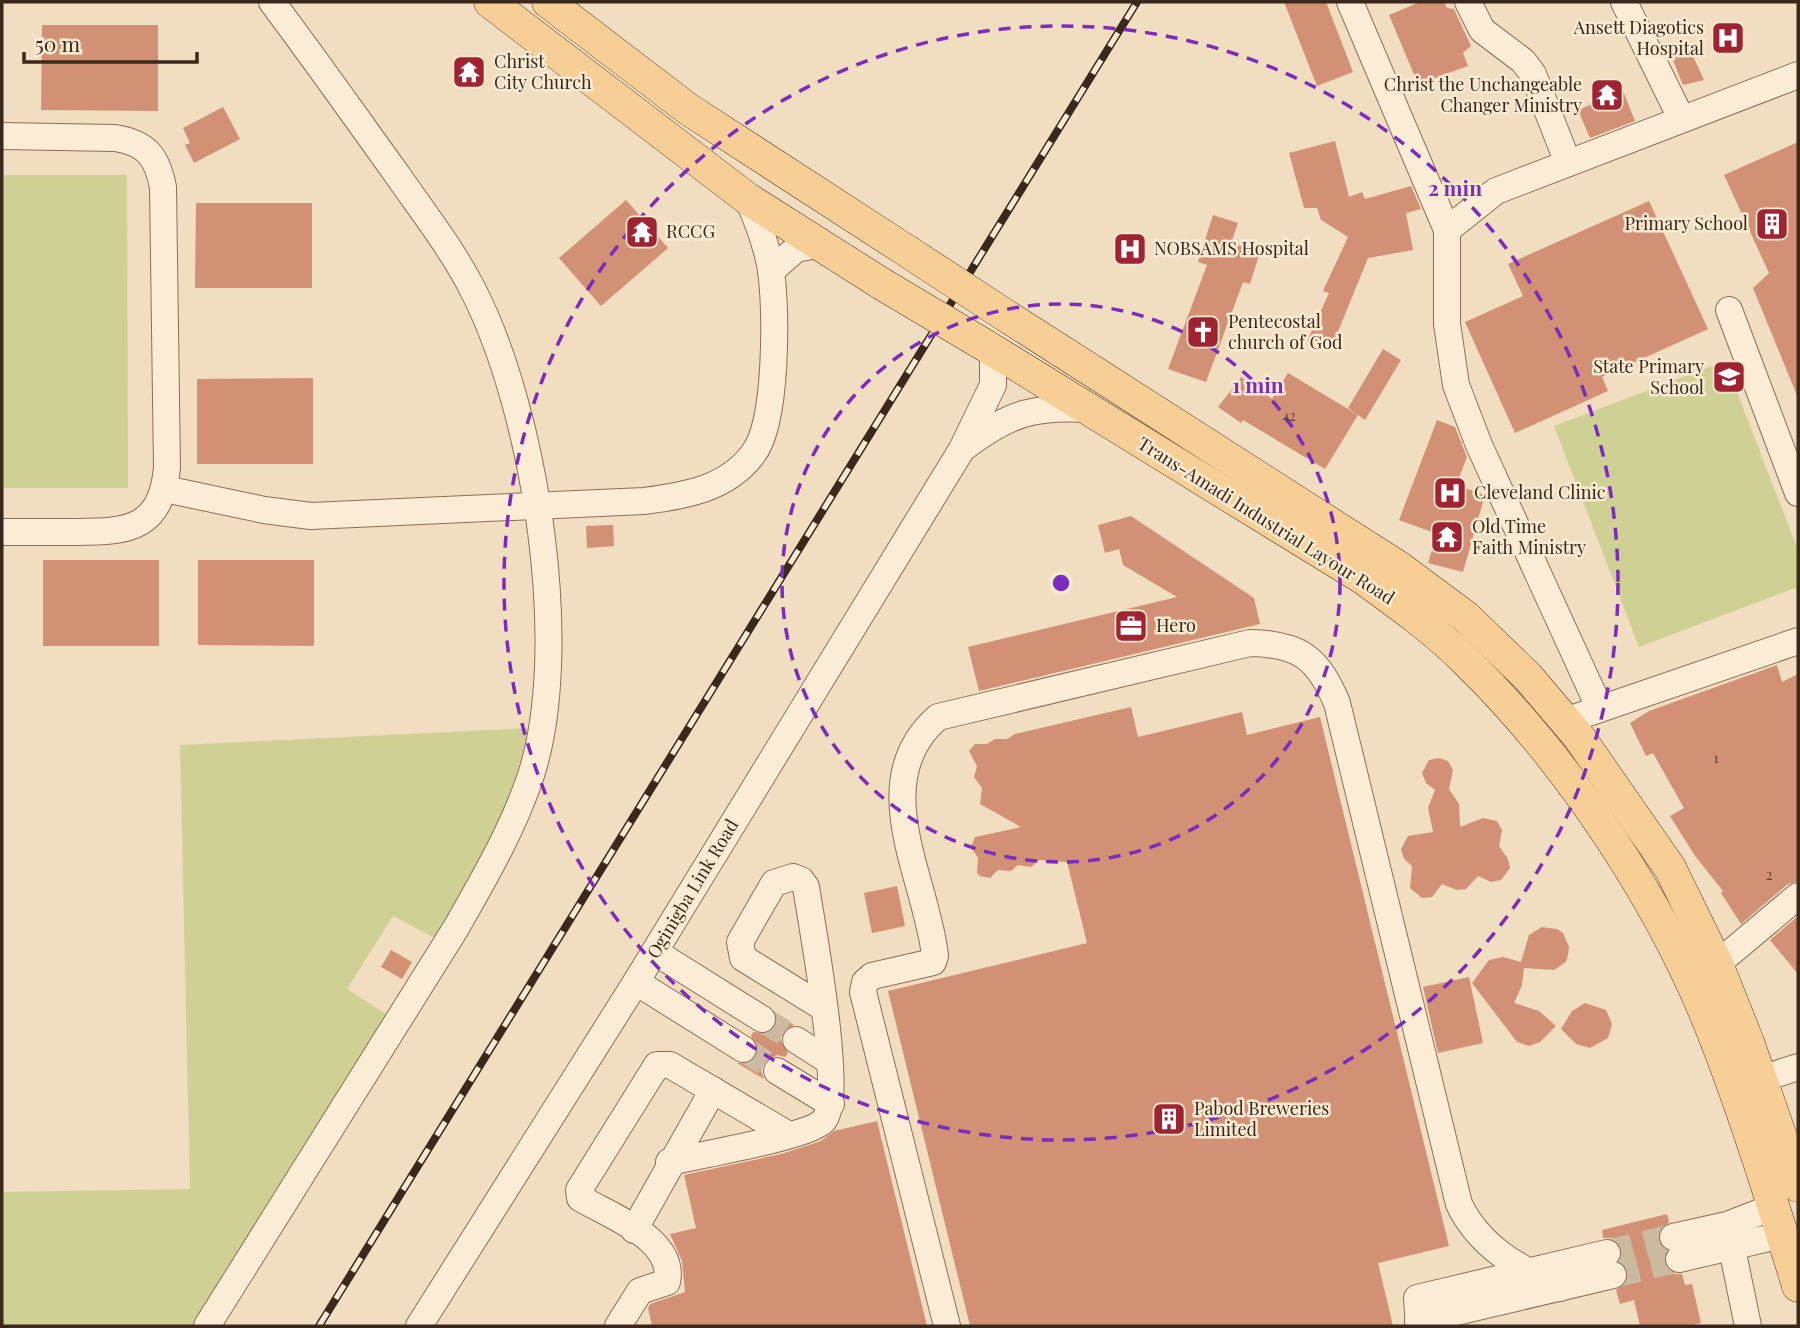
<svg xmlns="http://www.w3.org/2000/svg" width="1800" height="1328" font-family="'Playfair Display',serif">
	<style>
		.green { fill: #cfd094 }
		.building { fill: #d29174 }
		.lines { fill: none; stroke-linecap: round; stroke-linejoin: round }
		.minor-tunnel { stroke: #ccbaa0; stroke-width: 26; stroke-dasharray: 26 13; stroke-linecap: butt }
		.minor-casing { stroke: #8c6e57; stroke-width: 28 }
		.major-casing { stroke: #593c2c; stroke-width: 33 }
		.minor { stroke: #fbecd5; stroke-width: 26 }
		.major { stroke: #f7cf96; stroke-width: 32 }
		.rail-casing { stroke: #3a281c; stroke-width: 8 }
		.rail { stroke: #f8e9d1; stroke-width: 5; stroke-dasharray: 16; stroke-linecap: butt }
		.major-bridge-casing { stroke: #593c2c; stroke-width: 33; stroke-linecap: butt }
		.major-bridge { stroke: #f7cf96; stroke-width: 32 }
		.ring { fill: none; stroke: #7b2cbf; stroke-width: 3.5; stroke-dasharray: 12 9 }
		.labels { text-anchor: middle; stroke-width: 5; stroke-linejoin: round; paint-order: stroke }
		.number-label { font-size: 14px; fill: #604232 }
		.poi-label { font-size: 18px; fill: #3a281c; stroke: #f8e9d1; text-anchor: start }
		.street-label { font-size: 18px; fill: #3a281c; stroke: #f8e9d1 }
		.centre { fill: #7b2cbf; stroke: #f8e9d1; stroke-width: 3.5 }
		.ring-label { font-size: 21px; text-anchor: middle; font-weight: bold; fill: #7b2cbf; stroke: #f8e9d1; stroke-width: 5; stroke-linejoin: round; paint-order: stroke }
	</style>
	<rect width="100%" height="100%" fill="#f1dec1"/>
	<!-- green -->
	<g class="green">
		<path d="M2,175h125l1,313h-126z"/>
		<path d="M1725,361l73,189v37l-159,60 -85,-221z"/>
		<path d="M530,728l-20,67 -27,68 -48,75 -42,-22 -46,73 42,27 -195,310h-192v-134l188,-3 -10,-444z"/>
	</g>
	<!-- building -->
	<g class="building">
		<path d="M1284,2h42l27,70 -36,14z"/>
		<path d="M1420,2h24l3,6 7,1 17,37 -8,7 5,13 -50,18 -29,-69z"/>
		<path d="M42,25h116v86l-117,-1z"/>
		<path d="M1688,45l16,35 -21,5 -13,-32z"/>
		<path d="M1623,91l12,30 -45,17 -12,-28z"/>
		<path d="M223,107l17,32 -46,24 -9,-18 5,-2 -7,-15z"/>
		<path d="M1335,141l14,56 13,-5 3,7 46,-13 10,23 -15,4 7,37 -45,8 -38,93 -23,-10 22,-48 -6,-2 25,-54 -27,-17 -4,-12h-13l-15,-55z"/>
		<path d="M1798,142v256l-45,-110 16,-15 -45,-98z"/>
		<path d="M626,200l42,48 -67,58 -42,-48z"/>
		<path d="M1649,201l59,128 -106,48 6,14 -93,42 -50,-111 58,-26 -15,-32z"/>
		<path d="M196,203h116v85h-117z"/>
		<path d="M1213,215l25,8 -7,20 29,9 -10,32 -7,-2 -37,100 -38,-13 39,-104 -9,-3z"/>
		<path d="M1383,349l18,11 -36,60 -17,-12z"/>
		<path d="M1288,373l70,42 -33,54 -82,-49 -2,3 -23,-16 23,-30 31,22z"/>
		<path d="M313,378v86h-116v-85z"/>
		<path d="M1437,420l18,7 12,30 -11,28 29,10 -22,77 -35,-9 9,-29 -38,-14z"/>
		<path d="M1131,516l123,82 6,26 -281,67 -11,-44 209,-50 -54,-32 -4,-16 -14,4 -7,-28z"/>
		<path d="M613,525l1,21 -27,2 -1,-22z"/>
		<rect x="43" y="560" width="116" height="86"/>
		<path d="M198,560h116v86l-116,-1z"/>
		<path d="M1777,665l5,17 16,-8v207l-10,3 -47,40 -20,-31 2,-2 -28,-35 -25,-40 14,-8 -31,-55 -7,3 -16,-33 19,-12z"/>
		<path d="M1131,707l7,30 104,-25 5,23 73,-18 129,529 -71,17 15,63h-423l-82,-335 199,-48 -20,-81 -28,-2 -8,7 -13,-2 -7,6 -13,-1 -8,8 -10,-2 -3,-3 1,-15 -7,-11 4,-10 46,-10 -41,-23 2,-16 -8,-11 3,-11 -8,-15 6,-7h12l8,-5h12l8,-5z"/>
		<path d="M1439,758l9,3 5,9 -4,19 10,15 1,23 23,-9 14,3 5,9 -3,16 9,13 2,9 -9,12 -10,2 -13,-6 -12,13 -9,1 -15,-6 -10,13 -10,1 -12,-10 2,-22 -8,-7 -3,-10 7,-13 25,-4 -5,-24 7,-18 -9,-7 -4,-10 7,-13z"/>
		<path d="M897,886l8,40 -33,7 -8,-40z"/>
		<path d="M1798,916v58l-28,-34z"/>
		<path d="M1542,927l15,2 6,4 6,14 -1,8 -2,7 -12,8 -30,-2 -2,17 -8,18 25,8 17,15 -16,16 -11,4 -12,-4 -45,-59 17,-23 14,-3 18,5 8,-27z"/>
		<path d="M391,950l21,12 -10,17 -21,-12z"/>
		<path d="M1469,977l14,66 -45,10 -15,-66z"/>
		<path d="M1585,1003l21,7 6,14 -4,14 -18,10 -14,-4 -15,-15 11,-18z"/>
		<path d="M777,1015l17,10 -11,6 -3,8 8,14 -3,4 -8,-2 -13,7 -3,9 3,8 -27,-16h13l6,-5 3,-9 -8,-13 2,-4 17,1 6,-6z"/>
		<path d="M877,1121l50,205h-275l-4,-18 2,-4 35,-12 -3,-31 -12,-27 26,-6 -12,-53 97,-21 40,-13 13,-10z"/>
		<path d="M1667,1214l2,8 -11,11v8l8,10 -2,12 10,11h8l3,11 7,-1 9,39 -14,3h-47l-6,-26 -14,4 -4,-14 12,-11v-8l-8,-10 2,-12 -10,-11h-9l-1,-8z"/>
	</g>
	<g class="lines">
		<!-- minor-tunnel -->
		<g class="minor-tunnel">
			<path d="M762,1019l34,21"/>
			<path d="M743,1049l34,22"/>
			<path d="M1607,1253l66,-16"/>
			<path d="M1613,1275l66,-16"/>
		</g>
		<defs>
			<g id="minor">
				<path d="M1350,2l97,228v94l9,61 23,60 121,264"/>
				<path d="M1468,2l14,28 41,31 10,13 35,89"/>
				<path d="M1624,2l57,116"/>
				<path d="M2,136l113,2c32,5 42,19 48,49l4,281c-6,60 -37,64 -90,64 -25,0 -50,0 -75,0"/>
				<path d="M1447,230l49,-39 302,-116"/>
				<path d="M771,271l25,-22 21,-4"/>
				<path d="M1729,310l69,183"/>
				<path d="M966,446c44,-33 68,-40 123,-37"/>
				<path d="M165,489l99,21 47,6 333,-15c40,-5 83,-12 109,-47 25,-32 23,-143 18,-184 -4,-24 -13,-48 -23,-71"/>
				<path d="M1565,721l233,-80"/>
				<path d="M655,952l107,67"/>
				<path d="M1717,964l81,-68"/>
				<path d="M636,982l107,67"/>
				<path d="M796,1040l33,21"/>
				<path d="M777,1071l54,33"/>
				<path d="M1761,1079l37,-12"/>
				<path d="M669,1162c26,-6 143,-26 155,-42 20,-25 -12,-194 -18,-233l-5,-7 -8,-3 -19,6 -34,59 3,16 81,50"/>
				<path d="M1728,1229l20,97"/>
				<path d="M634,1230l79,-140"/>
				<path d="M1673,1237l54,-12 46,-18"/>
				<path d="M1679,1259l103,-24"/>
				<path d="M1418,1321l195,-46"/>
				<path d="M207,1326l249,-398c27,-48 55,-95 73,-147 45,-128 6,-369 -55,-489 -21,-42 -51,-80 -78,-119 -41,-57 -82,-115 -124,-171"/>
				<path d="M419,1326l217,-344 326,-533 31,-64v-34"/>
				<path d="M618,1326l22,-35 27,-9c9,-43 -57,-66 -87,-84l-1,-8 78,-125h13l119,70"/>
				<path d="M947,1326l-84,-334 2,-10 7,-6 61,-14 2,-6c-8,-77 -71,-175 3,-239l312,-74c50,1 68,15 87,60l122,501c21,44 59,63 101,84"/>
				<path d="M1419,1326l-2,-28 190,-45"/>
			</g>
			<g id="major">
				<path d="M490,2l258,197 134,85"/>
				<path d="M548,2l140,107 219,142"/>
				<path d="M1008,317l392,251 66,49 62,60 51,60 91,131 47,96 31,78 50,144"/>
				<path d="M986,346l378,233c36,26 72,52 103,83 103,101 197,243 249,378 31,80 57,164 82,246"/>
			</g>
		</defs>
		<!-- minor casing -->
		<use href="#minor" class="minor-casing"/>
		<!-- major casing -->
		<use href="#major" class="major-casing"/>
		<!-- minor -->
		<use href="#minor" class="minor"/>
		<!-- major -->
		<use href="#major" class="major"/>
		<defs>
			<path id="rail" d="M319,1326l818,-1324"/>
		</defs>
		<!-- rail casing -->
		<use href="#rail" class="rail-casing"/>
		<!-- rail -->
		<use href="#rail" class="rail"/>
		<defs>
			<g id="major-bridge">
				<path d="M907,251l101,66"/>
				<path d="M882,284l104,62"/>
			</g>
		</defs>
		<!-- major-bridge casing -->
		<use href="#major-bridge" class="major-bridge-casing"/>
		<!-- major-bridge -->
		<use href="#major-bridge" class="major-bridge"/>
	</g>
	<!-- distance rings -->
	<g class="ring">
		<circle cx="1061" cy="583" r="279"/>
		<circle cx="1061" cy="583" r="557"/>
	</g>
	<!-- icons -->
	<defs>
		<symbol id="hospital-square" viewBox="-11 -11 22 22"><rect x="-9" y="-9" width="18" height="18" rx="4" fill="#9f2331" stroke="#f8e9d1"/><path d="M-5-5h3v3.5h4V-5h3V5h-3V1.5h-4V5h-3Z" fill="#fff"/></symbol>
		<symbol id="temple-square" viewBox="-11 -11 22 22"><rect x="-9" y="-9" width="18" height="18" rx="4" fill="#9f2331" stroke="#f8e9d1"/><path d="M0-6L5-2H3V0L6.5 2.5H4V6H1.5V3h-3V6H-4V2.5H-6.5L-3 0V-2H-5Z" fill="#fff"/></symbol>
		<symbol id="building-square" viewBox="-11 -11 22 22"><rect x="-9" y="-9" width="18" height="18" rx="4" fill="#9f2331" stroke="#f8e9d1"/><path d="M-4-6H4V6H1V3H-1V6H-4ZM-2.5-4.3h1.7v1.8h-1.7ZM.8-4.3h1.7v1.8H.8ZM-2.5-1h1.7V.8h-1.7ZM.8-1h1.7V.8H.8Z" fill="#fff"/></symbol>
		<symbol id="church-square" viewBox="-11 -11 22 22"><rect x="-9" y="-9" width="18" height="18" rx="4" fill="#9f2331" stroke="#f8e9d1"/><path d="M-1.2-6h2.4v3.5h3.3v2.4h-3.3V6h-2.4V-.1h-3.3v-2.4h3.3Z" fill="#fff"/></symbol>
		<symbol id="school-square" viewBox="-11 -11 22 22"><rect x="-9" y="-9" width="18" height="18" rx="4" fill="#9f2331" stroke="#f8e9d1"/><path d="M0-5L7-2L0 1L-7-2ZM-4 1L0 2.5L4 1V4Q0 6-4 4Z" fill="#fff"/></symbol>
		<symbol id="office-square" viewBox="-11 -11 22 22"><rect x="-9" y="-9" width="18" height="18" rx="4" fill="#9f2331" stroke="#f8e9d1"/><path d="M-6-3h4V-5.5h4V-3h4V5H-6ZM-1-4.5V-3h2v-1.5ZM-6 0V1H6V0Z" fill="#fff"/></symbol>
	</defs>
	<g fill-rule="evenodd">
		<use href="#hospital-square" x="1709" y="19" width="38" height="38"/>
		<use href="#temple-square" x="450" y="53" width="38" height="38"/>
		<use href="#temple-square" x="1588" y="76" width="38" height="38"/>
		<use href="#building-square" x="1753" y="205" width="38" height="38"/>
		<use href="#temple-square" x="623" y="213" width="38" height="38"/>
		<use href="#hospital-square" x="1111" y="230" width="38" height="38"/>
		<use href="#church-square" x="1184" y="313" width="38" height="38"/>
		<use href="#school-square" x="1710" y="358" width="38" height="38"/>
		<use href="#hospital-square" x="1431" y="474" width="38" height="38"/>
		<use href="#temple-square" x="1428" y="518" width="38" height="38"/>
		<use href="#office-square" x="1112" y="607" width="38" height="38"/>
		<use href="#building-square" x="1150" y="1100" width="38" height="38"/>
	</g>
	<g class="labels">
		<!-- number labels -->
		<g class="number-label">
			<text x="1289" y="421">42</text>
			<text x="1716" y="763">1</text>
			<text x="1769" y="880">2</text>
		</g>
		<!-- poi labels -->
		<g class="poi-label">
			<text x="1704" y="34" text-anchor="end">Ansett Diagotics<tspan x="1704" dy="21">Hospital</tspan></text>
			<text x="494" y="68">Christ<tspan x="494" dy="21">City Church</tspan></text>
			<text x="1582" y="91" text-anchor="end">Christ the Unchangeable<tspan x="1582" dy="21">Changer Ministry</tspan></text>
			<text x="1748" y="230" text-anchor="end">Primary School</text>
			<text x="666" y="238">RCCG</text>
			<text x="1154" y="255">NOBSAMS Hospital</text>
			<text x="1228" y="328">Pentecostal<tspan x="1228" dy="21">church of God</tspan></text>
			<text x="1704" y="373" text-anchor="end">State Primary<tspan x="1704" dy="21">School</tspan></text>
			<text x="1474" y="499">Cleveland Clinic</text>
			<text x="1472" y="533">Old Time<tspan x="1472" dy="21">Faith Ministry</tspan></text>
			<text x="1156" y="632">Hero</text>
			<text x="1194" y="1115">Pabod Breweries<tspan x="1194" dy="21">Limited</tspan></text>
		</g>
		<!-- street labels -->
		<g class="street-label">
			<text transform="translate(1266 521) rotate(32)" y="6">Trans-Amadi Industrial Layour Road</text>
			<text transform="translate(693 889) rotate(-59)" y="6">Oginigba Link Road</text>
		</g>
	</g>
	<circle cx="1061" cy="583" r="10" class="centre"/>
	<g class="ring-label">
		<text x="1455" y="196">2 min</text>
		<text x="1258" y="393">1 min</text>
	</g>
	<!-- border -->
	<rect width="1800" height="1328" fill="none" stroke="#3a281c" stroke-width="7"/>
	<!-- scale -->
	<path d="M24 52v10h173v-10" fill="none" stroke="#3a281c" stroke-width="3.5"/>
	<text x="35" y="52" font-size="21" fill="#3a281c" stroke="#f8e9d1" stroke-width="5" paint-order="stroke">50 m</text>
</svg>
